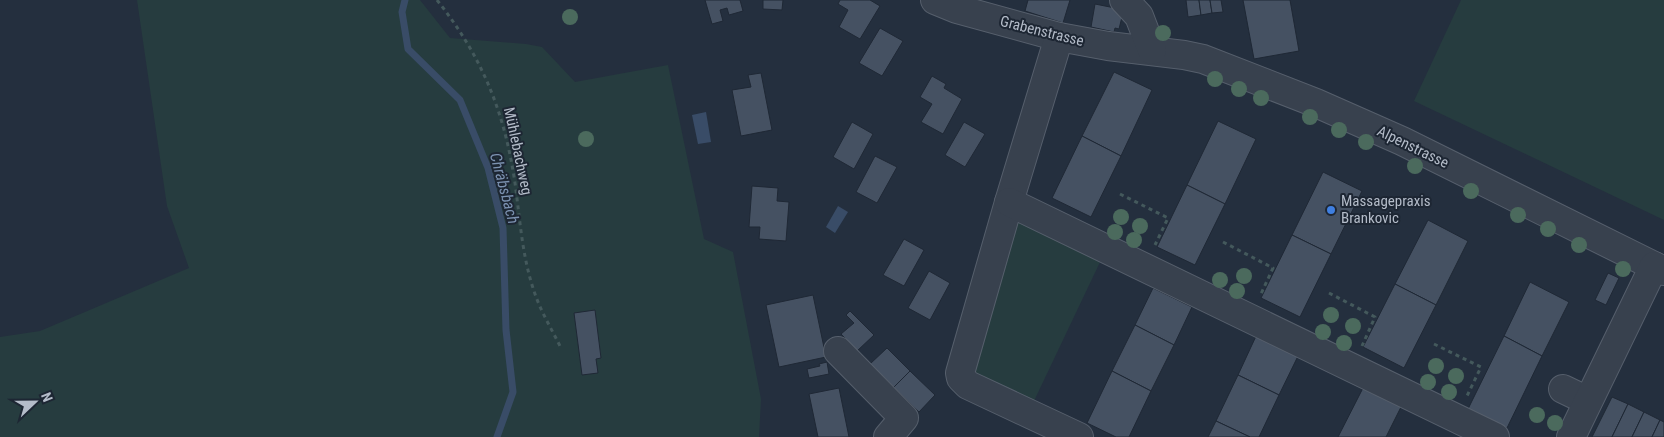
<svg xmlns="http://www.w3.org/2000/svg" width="1664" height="437" font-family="'Roboto Condensed',sans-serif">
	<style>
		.green { fill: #263c3f }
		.water { fill: #394c67 }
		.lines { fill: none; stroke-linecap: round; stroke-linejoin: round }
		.stream { stroke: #394c67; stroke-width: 7 }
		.building { fill: #455162; stroke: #1f2835 }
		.minor-casing { stroke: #565f6c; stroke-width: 30 }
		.path { stroke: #44595c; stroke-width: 3; stroke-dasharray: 4 4; stroke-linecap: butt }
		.minor { stroke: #38414e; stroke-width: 28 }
		.tree { fill: #4b6a5d }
		.shop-dot { fill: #3f7fe0; stroke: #1d2633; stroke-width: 2 }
		.labels { text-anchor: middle; stroke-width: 4; stroke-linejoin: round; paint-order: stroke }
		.street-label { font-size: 15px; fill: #b4bcc9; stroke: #1d2633 }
		.poi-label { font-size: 15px; fill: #b4bcc9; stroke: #1d2633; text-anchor: start }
		.water-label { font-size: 16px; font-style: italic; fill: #7c92b1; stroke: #1d2633 }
	</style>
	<rect width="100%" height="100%" fill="#242f3e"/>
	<!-- green -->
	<g class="green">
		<path d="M137,0h283l30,38 76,6 16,3 33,35 93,-17 36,174 29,13 28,147 -2,38h-759v-100l40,-6 149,-63 -22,-62z"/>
		<path d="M1461,0h203v220l-250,-119z"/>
		<path d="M1015,219l86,41 -67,141 -65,-31z"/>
	</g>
	<!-- water -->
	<g class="water">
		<path d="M706,112l5,30 -13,2 -6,-29z"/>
		<path d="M838,206l10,6 -13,21 -9,-6z"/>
	</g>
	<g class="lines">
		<!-- stream -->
		<path class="stream" d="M405,0l-3,12 6,37 52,51 28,68 15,60 3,102 7,62 -16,45"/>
	</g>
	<!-- building -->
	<g class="building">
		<path d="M705,0h35l3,11 -14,4 -2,-7 -7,2 3,11 -11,3z"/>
		<path d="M763,0h20l-1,10 -19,-1z"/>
		<path d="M840,0h30l10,6 -20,33 -21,-12 9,-17 -10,-6z"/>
		<path d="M1028,0h42l-7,23 -38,-12z"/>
		<path d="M1186,0h13l2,15 -13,2z"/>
		<path d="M1199,0h11l2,13 -11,2z"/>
		<path d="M1210,0h11l2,12 -11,1z"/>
		<path d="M1243,0h47l9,51 -45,8z"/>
		<path d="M1095,4l20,4 8,5 -4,16 -4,-1 -1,4 -23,-5z"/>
		<path d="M880,28l23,13 -21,35 -23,-13z"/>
		<path d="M1114,72l38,18 -31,66 -39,-20z"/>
		<path d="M761,73l11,57 -31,6 -9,-46 19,-3 -3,-12z"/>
		<path d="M932,76l14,8 -2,4 18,11 -19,35 -22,-12 11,-18 -12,-7z"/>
		<path d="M1218,121l38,18 -31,65 -38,-19z"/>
		<path d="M852,122l21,12 -19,35 -21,-12z"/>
		<path d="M964,122l21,12 -20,33 -20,-12z"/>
		<path d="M1082,136l39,20 -30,61 -39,-19z"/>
		<path d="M875,156l22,11 -20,36 -21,-11z"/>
		<path d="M1323,172l39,19 -31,63 -39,-19z"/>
		<path d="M1187,185l38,19 -30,61 -38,-18z"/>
		<path d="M752,186l26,2 -1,13 12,1 -3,39 -27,-2 1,-12h-11z"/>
		<path d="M1428,220l40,21 -32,64 -41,-21z"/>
		<path d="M1292,235l39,19 -31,63 -39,-19z"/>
		<path d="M904,239l20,11 -20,36 -21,-11z"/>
		<path d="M929,271l21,12 -20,37 -22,-12z"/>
		<path d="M1608,273l11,5 -13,27 -11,-5z"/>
		<path d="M1530,282l39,20 -27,54 -38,-20z"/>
		<path d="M1395,284l41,21 -32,63 -41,-21z"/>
		<path d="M1153,288l39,19 -18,38 -39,-20z"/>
		<path d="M813,295l13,62 -47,10 -13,-62z"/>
		<path d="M595,310l6,48 -5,1 2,14 -16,2 -8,-62z"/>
		<path d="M850,311l24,24 -17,16 -16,-17 13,-11 -8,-8z"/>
		<path d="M1135,325l39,20 -23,46 -39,-20z"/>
		<path d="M1257,334l42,20 -20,41 -41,-20z"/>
		<path d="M1504,336l38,20 -35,72 -39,-19z"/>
		<path d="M887,348l23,23 -16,16 -24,-23z"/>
		<path d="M827,362l2,12 -20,4 -2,-9 13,-3 -1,-2z"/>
		<path d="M910,371l25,24 -16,17 -25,-25z"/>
		<path d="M1112,371l39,20 -22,46h-13l-29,-14z"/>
		<path d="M1238,375l41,20 -20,42h-9l-34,-16z"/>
		<path d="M1364,386l38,19 -16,32h-48z"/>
		<path d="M839,388l10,49h-31l-9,-43z"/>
		<path d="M1612,397l16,7 -16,33h-20z"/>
		<path d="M1628,404l16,8 -12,25h-20z"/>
		<path d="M1644,412l16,8 -8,17h-20z"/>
		<path d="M1660,420l4,2v15h-12z"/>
		<path d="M1216,421l34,16h-42z"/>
	</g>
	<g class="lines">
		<defs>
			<g id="minor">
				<path d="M935,0l22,9 102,28 49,9 76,9 19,4 113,44 86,38 262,130"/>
				<path d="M1124,0l15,16 13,34"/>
				<path d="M1059,37l-50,165 -49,171 1,5 7,7 111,52"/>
				<path d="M1009,202l486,235"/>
				<path d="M838,351l66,67 -16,19"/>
				<path d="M1563,389l25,12"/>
				<path d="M1571,437l83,-171"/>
			</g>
		</defs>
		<!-- minor casing -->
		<use href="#minor" class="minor-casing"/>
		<!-- path -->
		<g class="path">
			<path d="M437,0c45,57 67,110 78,183 5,36 7,73 19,108 6,19 17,37 26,55"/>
			<path d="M1120,194l48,24 -13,27"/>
			<path d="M1223,242l50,26 -13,28"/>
			<path d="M1329,293l46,24 -13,29"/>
			<path d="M1434,344l47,23 -14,29"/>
		</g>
		<!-- minor -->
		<use href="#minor" class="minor"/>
	</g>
	<!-- trees -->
	<g class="tree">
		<circle cx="570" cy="17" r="8"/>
		<circle cx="1163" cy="33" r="8"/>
		<circle cx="1215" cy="79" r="8"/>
		<circle cx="1239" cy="89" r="8"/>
		<circle cx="1261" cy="98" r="8"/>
		<circle cx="1310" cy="117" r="8"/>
		<circle cx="1339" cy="130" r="8"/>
		<circle cx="586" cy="139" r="8"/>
		<circle cx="1366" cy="142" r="8"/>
		<circle cx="1415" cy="166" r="8"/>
		<circle cx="1471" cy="191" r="8"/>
		<circle cx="1518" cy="215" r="8"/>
		<circle cx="1121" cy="217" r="8"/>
		<circle cx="1140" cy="226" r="8"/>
		<circle cx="1548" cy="229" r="8"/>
		<circle cx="1115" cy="232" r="8"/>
		<circle cx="1134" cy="240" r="8"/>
		<circle cx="1579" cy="245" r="8"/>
		<circle cx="1623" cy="269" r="8"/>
		<circle cx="1244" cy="276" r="8"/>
		<circle cx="1220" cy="280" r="8"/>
		<circle cx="1237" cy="291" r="8"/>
		<circle cx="1331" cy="315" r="8"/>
		<circle cx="1353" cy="326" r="8"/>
		<circle cx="1323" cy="332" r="8"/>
		<circle cx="1344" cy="343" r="8"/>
		<circle cx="1436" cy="366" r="8"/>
		<circle cx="1456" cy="376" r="8"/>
		<circle cx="1428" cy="382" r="8"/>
		<circle cx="1449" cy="392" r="8"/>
		<circle cx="1537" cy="415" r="8"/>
		<circle cx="1555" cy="423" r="8"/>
	</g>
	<!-- markers -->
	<circle class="shop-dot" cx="1331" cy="210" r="5"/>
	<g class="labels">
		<!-- street labels -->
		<g class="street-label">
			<text transform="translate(1042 31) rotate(14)" y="5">Grabenstrasse</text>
			<text transform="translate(1413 147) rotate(26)" y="5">Alpenstrasse</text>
			<text transform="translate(518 151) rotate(78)" y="5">Mühlebachweg</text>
		</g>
		<!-- poi labels -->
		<g class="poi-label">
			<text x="1341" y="206">Massagepraxis<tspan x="1341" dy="17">Brankovic</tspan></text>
		</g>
		<!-- water labels -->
		<g class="water-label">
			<text transform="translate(505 188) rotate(75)" y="6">Chräbsbach</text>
		</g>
	</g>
	<!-- north arrow -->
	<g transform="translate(35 402) rotate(68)" stroke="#1d2633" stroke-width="4" paint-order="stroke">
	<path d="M0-4L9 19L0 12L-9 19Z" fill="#b4bcc9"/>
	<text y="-8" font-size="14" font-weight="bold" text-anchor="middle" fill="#b4bcc9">N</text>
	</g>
</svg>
